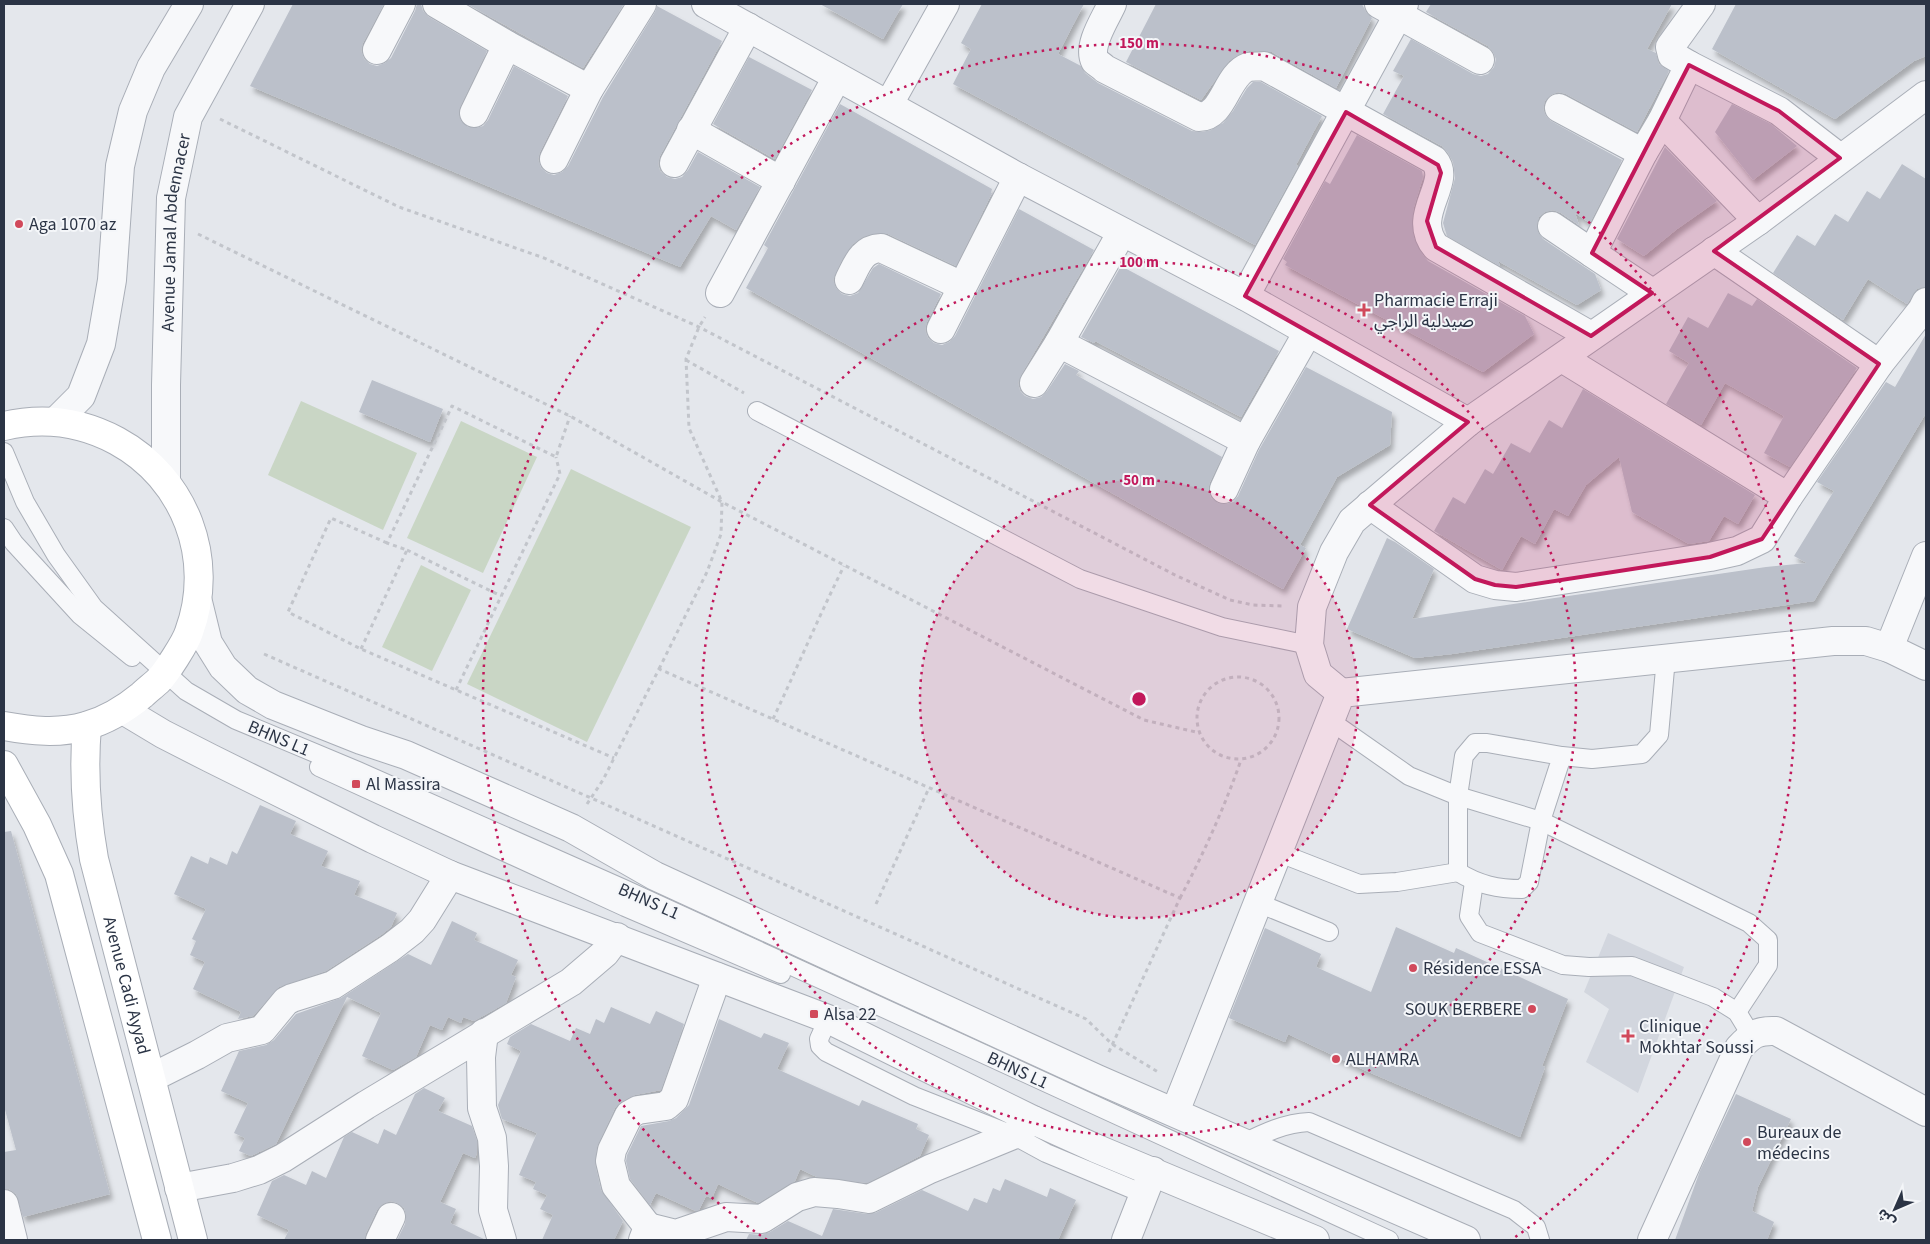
<svg xmlns="http://www.w3.org/2000/svg" width="1930" height="1244" font-family="'Source Sans 3','Noto Sans Arabic',sans-serif">
	<style>
		.built { fill: #d2d6de }
		.green { fill: #c9d6c5 }
		.building { fill: #bbc0ca; filter: url(#shadow) }
		.lines { fill: none; stroke-linecap: round; stroke-linejoin: round }
		.service-casing { stroke: #a9aeb7; stroke-width: 20 }
		.minor-casing { stroke: #a9aeb7; stroke-width: 30 }
		.tertiary-casing { stroke: #a9aeb7; stroke-width: 30 }
		.secondary-casing { stroke: #a9aeb7; stroke-width: 30 }
		.path { stroke: #c2c5cb; stroke-width: 3; stroke-dasharray: 4 4; stroke-linecap: butt }
		.service { stroke: #f7f8fa; stroke-width: 18 }
		.minor { stroke: #f7f8fa; stroke-width: 28 }
		.tertiary { stroke: #f7f8fa; stroke-width: 28 }
		.secondary { stroke: #fff; stroke-width: 28 }
		.marked { fill: #c2185b; fill-opacity: 0.2; stroke: #c2185b; stroke-width: 4; stroke-linejoin: round }
		.ring { fill: none; stroke: #c2185b; stroke-width: 2.5; stroke-dasharray: 2.5 5 }
		.poi-dot { fill: #d1495b; stroke: #f4f6f9; stroke-width: 2 }
		.labels { text-anchor: middle; stroke-width: 4; stroke-linejoin: round; paint-order: stroke }
		.poi-label { font-size: 18px; fill: #2b3445; stroke: #f4f6f9; text-anchor: start }
		.street-label { font-size: 18px; fill: #2b3445; stroke: #f4f6f9 }
		.centre { fill: #c2185b; stroke: #f4f6f9; stroke-width: 2.5 }
		.ring-label { font-size: 15px; text-anchor: middle; font-weight: bold; fill: #c2185b; stroke: #f4f6f9; stroke-width: 4; stroke-linejoin: round; paint-order: stroke }
	</style>
	<defs>
		<filter id="shadow"><feDropShadow dx="3" dy="5.5" stdDeviation="2.5" flood-color="#0004"/></filter>
	</defs>
	<rect width="100%" height="100%" fill="#e4e7ec"/>
	<!-- built -->
	<path class="built" d="M1608,933l76,34 -46,126 -52,-31 23,-53 -25,-17z"/>
	<!-- green -->
	<g class="green">
		<path d="M301,401l116,52 -34,77 -115,-55z"/>
		<path d="M461,421l76,36 -54,116 -76,-35z"/>
		<path d="M571,469l120,58 -104,215 -120,-58z"/>
		<path d="M421,565l50,25 -39,81 -50,-24z"/>
	</g>
	<!-- building -->
	<g class="building">
		<path d="M293,4h91l-21,39 -2,7 3,9 6,5 7,2 8,-3 6,-5 24,-47 2,-7h4l2,7 6,6 58,34 -27,56 -1,8 2,6 7,6 8,1 7,-2 5,-6 26,-54 54,30 -28,56 -2,7 3,9 6,5 7,2 8,-3 6,-6 35,-69 52,-85 2,-6 65,35 -62,115 -2,8 2,7 7,6 8,2 7,-2 6,-7 10,-18 62,35 -24,43 -25,-14 -31,51 -430,-181z"/>
		<path d="M467,4h157l-41,64z"/>
		<path d="M820,4h83l-20,35z"/>
		<path d="M982,4h102l-26,50 23,12 4,7 13,10 94,48 10,1 9,-2 12,-7 10,-12 14,-23 6,-6h8l61,34 -26,49 2,1 -43,79 -302,-161 18,-35 -10,-6z"/>
		<path d="M1156,4h206l4,8 6,6 -36,70 -64,-36 -23,-1 -9,3 -11,7 -28,39 -75,-38z"/>
		<path d="M1431,4h241l-25,45 9,4 3,11 10,7 -32,61 -71,-38 -8,-2 -7,3 -6,6 -2,8 3,7 5,5 71,39 -32,63 -15,-10 4,12 -18,-12 -8,-3 -8,2 -6,5 -2,7 1,8 5,7 52,35 6,16 -24,15 -79,-44 2,5 -53,-30 -4,-13 12,-45 -2,-16 -5,-9 -6,-7 -59,-32 21,-38 -11,-5 18,-32 62,35 8,2 7,-2 6,-7 2,-8 -3,-7 -5,-6 -62,-34z"/>
		<path d="M1736,4h190v52l-12,5 -79,58 -123,-70z"/>
		<path d="M749,57l63,33 -37,69 -62,-35z"/>
		<path d="M840,104l152,85 -1,4h1l-36,73 -68,-32h-16l-9,3 -10,7 -12,18 -8,18 3,8 6,6 8,2 8,-3 15,-25 6,-4 62,30 -14,28 -2,8 3,8 6,5 8,2 7,-3 6,-6 64,-127 75,41 -73,125 -3,8 2,8 5,5 8,3 8,-2 6,-6 18,-27 14,7 -3,4 146,82 -12,25 -2,8 3,8 7,5 8,1 7,-2 5,-6 21,-46 47,-83 86,45 -2,33 -53,32 -37,68 6,3 -23,41 -537,-301 22,-40 -4,-3z"/>
		<path d="M1732,104l39,20 26,22 -44,34 -38,-48z"/>
		<path d="M1357,135l65,36 1,6 -9,30 -2,14 2,17 9,17 5,6 97,55 9,18 -51,38 -198,-107 2,-3 -4,-3 42,-78 5,3z"/>
		<path d="M1665,147l52,54 -40,28 -33,27 -27,-17z"/>
		<path d="M1902,164l24,15v108l-9,2 -10,15 -39,-25 -25,41 -70,-47 24,-38 18,11 20,-32 13,8 19,-31 13,8z"/>
		<path d="M1121,266l158,85 -38,66 -146,-76 -1,2 -13,-6z"/>
		<path d="M1728,293l24,13 5,-7 100,69 -67,99 -26,-14 20,-37 -59,-33 -24,42 -35,-21 23,-41 -20,-12 19,-34 20,11z"/>
		<path d="M1926,334v79l-112,188 -362,53 -37,4 -68,-29 40,-91 8,4 39,27 -22,50 354,-52 41,-4 -13,-7 40,-65 -17,-9 69,-100 9,5z"/>
		<path d="M372,380l71,29 -13,33 -71,-30z"/>
		<path d="M1583,389l172,106 -17,29 -14,-8 -15,25 -20,3 -57,-32 -13,-55 -33,28 -18,31 -14,-7 -19,35 -14,-8 -19,34 -68,-39 19,-34 12,7 20,-35 8,5 18,-31 19,10 19,-33 13,8z"/>
		<path d="M260,805l36,16 -6,13 38,17 -7,15 39,15 -6,14 43,18 -6,14 -10,8 -55,36 -47,16 -26,29 -15,3 3,-7 -48,-23 12,-27 -15,-7 6,-14 -4,-2 14,-30 -32,-15 17,-38 17,8 2,-7 17,8 5,-14 5,3z"/>
		<path d="M11,831l99,363 -87,23 -7,-23 -7,-5h-5v-37l12,-2 -12,-44v-274z"/>
		<path d="M452,921l25,12 -3,7 44,20 -7,15 5,2 -10,26 -32,18 -11,-4 -2,6 -13,-6 -6,13 -12,-5 -14,32 -23,13 -31,-14 19,-43 -34,-16 -71,147 -25,12 -12,-5 6,-13 -11,-5 14,-30 -27,-12 18,-40 27,-6 8,-5 22,-26 45,-16 67,-44 23,11z"/>
		<path d="M1396,927l58,26 2,-5 112,51 -26,67 3,1 -25,70 -156,-67 -76,-36 -3,8 -56,-24 36,-90 56,26 -5,13 55,25z"/>
		<path d="M611,1007l39,17 6,-13 28,13 -23,66 -26,5 -14,7 -6,6 -18,39 -2,17 6,26 22,31 -9,19h-72l11,-25 -13,-6 7,-14 -14,-6 3,-7 -17,-7 18,-42 -35,-14 -4,-14 23,-54 -14,-7 3,-7 21,-13 39,17 6,-13 14,6 6,-15 8,4z"/>
		<path d="M719,1019l42,19 3,-5 25,10 -12,26 82,37 3,-6 56,24 -2,5 13,6 -9,21 -53,27 -50,-6 -17,-8 -5,12 -37,22 -40,-19 -6,14 -6,-2 -7,14 -3,1 -40,-18 -6,12 -20,-26 -4,-18 1,-6 14,-29 28,-5 7,-3 13,-13z"/>
		<path d="M424,1088l21,10 -7,13 34,15 5,15v12l-2,5 -12,-5 -23,49 16,7 -6,14 36,17h-89l8,-16 1,-9 -2,-7 -7,-5 -7,-2 -7,3 -6,6 -11,23 -1,7h-81l5,-10 -32,-15 15,-34 12,-6 22,10 6,-14 14,7 18,-41 8,-5 26,12 6,-15 12,6 19,-41z"/>
		<path d="M1736,1094l55,25 -33,68 -6,24 22,11 -7,18h-92l25,-69z"/>
		<path d="M1005,1179l42,18 3,-9 26,12 -18,40h-312l3,-6 12,1 9,-3 18,-11 34,15 11,-27 34,5 8,-1 47,-23 46,21 6,-13 13,5 6,-15 7,3z"/>
	</g>
	<g class="lines">
		<defs>
			<g id="service">
				<path d="M757,411l323,168 142,48 87,18"/>
				<path d="M4,452l21,50 31,53 38,53 92,83 50,29 122,51 266,118 765,351"/>
				<path d="M4,528l10,15 66,72 52,42"/>
				<path d="M1329,720l80,56 49,20 83,25 208,102 19,17v25l-31,47"/>
				<path d="M1562,756l-75,-13h-12l-11,13 -6,40v76c21,13 40,17 64,17l7,-7 12,-61 21,-65 30,3 50,-5 17,-19 7,-77"/>
				<path d="M319,767l306,140 156,67"/>
				<path d="M1277,852l82,32 38,-2 61,-10"/>
				<path d="M1474,882l-5,34 11,17 83,32 26,2 43,-1 81,31 24,15 14,23"/>
				<path d="M1258,903l71,29"/>
				<path d="M828,1019l-9,20 1,7 6,6 88,44 99,39 33,18 98,41"/>
				<path d="M1242,1144c22,-11 43,-21 67,-22l205,88 22,17 4,13"/>
			</g>
			<g id="minor">
				<path d="M437,4l70,41 82,44"/>
				<path d="M706,4l312,173 227,119 223,126"/>
				<path d="M1112,4c-6,14 -25,41 -17,57 2,2 7,5 10,8l94,48c25,0 27,-42 49,-50 5,-1 11,0 16,-1l170,94c20,23 -25,55 2,87l155,89"/>
				<path d="M1379,4l101,56"/>
				<path d="M1701,4l-31,43 2,8 17,10 90,46 61,47"/>
				<path d="M377,50l24,-46"/>
				<path d="M889,104l56,-100"/>
				<path d="M1559,108l84,45"/>
				<path d="M474,113l33,-68"/>
				<path d="M1662,121l96,100"/>
				<path d="M691,130l90,51"/>
				<path d="M554,159l35,-70 53,-85"/>
				<path d="M674,163l74,-136"/>
				<path d="M1552,226l40,27"/>
				<path d="M1714,251l165,113"/>
				<path d="M849,280c8,-15 12,-31 32,-32l81,38"/>
				<path d="M720,293l117,-216"/>
				<path d="M1652,293l-60,-40 51,-100 19,-32 27,-56"/>
				<path d="M1245,296l159,-292"/>
				<path d="M941,329l77,-152"/>
				<path d="M1059,343l187,98"/>
				<path d="M1562,358l226,139"/>
				<path d="M1034,383l25,-40 63,-111"/>
				<path d="M1224,489l22,-48 62,-109"/>
				<path d="M1370,505l105,74 20,6 21,2 194,-30 27,-6 25,-12 26,-42 91,-133 43,-54 4,-8"/>
				<path d="M1889,648l37,-92"/>
				<path d="M1341,693l-23,-19 -9,-29 3,-38 22,-55 18,-31 116,-99 290,-201 168,-126"/>
				<path d="M484,1033l-3,24 1,51 10,30 2,28 -1,44 9,30"/>
				<path d="M151,1078l46,-23 30,-17 35,-8 24,-29 6,-3 41,-13 57,-37 22,-17 10,-11 28,-45"/>
				<path d="M1175,1112l166,-419 492,-52h33l23,7 37,18"/>
				<path d="M179,1188l54,-10 26,-8 24,-12 83,-53 205,-123 34,-29 12,-16"/>
				<path d="M4,1204l9,36"/>
				<path d="M648,1227l-32,-41 -6,-25 2,-11 17,-35 9,-5 28,-4 8,-7 43,-122"/>
				<path d="M380,1240l11,-23"/>
				<path d="M643,1240l5,-13 28,7 50,-17 36,2 35,-22 17,-5 24,2 31,5 61,-30 83,-34 20,-15"/>
				<path d="M1126,1240l27,-69"/>
				<path d="M1652,1240l87,-192c12,-13 18,-18 37,-17l150,81"/>
			</g>
			<g id="tertiary">
				<path d="M56,421l25,-25 20,-52 11,-64 8,-114 13,-55 18,-43 38,-64"/>
				<path id="s1" d="M166,480v-95l5,-187 17,-81 62,-113"/>
				<path d="M198,602l10,41 15,24 24,23 26,15 88,35 45,15 165,73 84,48 246,113 196,90 369,161"/>
				<path d="M123,710l40,24 47,24 163,81 77,36 378,144 205,101 62,28 220,92"/>
			</g>
			<g id="secondary">
				<path d="M4,426c39,-9 78,-4 113,15 68,37 99,118 72,191 -3,10 -23,41 -30,48 -5,5 -12,10 -17,15 -17,14 -35,25 -56,31 -27,8 -55,5 -82,0"/>
				<path id="s2" d="M87,726c-4,46 -1,88 7,133l99,381"/>
				<path d="M4,765l33,60 22,49 98,366"/>
			</g>
		</defs>
		<!-- service casing -->
		<use href="#service" class="service-casing"/>
		<!-- minor casing -->
		<use href="#minor" class="minor-casing"/>
		<!-- tertiary casing -->
		<use href="#tertiary" class="tertiary-casing"/>
		<!-- secondary casing -->
		<use href="#secondary" class="secondary-casing"/>
		<!-- path -->
		<g class="path">
			<path d="M220,119l179,88 145,51 155,69 476,248 55,25 23,5 31,1"/>
			<path d="M198,234l372,182 152,86 422,218 56,13"/>
			<path d="M686,360l58,33"/>
			<path d="M387,543l-56,-25 -43,94 73,37 253,109"/>
			<path d="M407,550l94,46"/>
			<path d="M361,649l46,-99 -20,-7 65,-137 104,51 14,-41"/>
			<path d="M264,654l327,144 495,221 26,25 46,28"/>
			<path d="M659,669l48,-97 14,-38 1,-32 -33,-74 -3,-69 13,-32 6,-10"/>
			<circle cx="1238" cy="718" r="41"/>
			<path d="M456,690l104,-216 -4,-17"/>
			<path d="M773,719c24,-51 46,-103 71,-153"/>
			<path d="M587,804l16,-24 56,-111 521,229 -72,156"/>
			<path d="M1180,898c24,-45 44,-90 61,-138"/>
			<path d="M876,904l53,-116"/>
		</g>
		<!-- service -->
		<use href="#service" class="service"/>
		<!-- minor -->
		<use href="#minor" class="minor"/>
		<!-- tertiary -->
		<use href="#tertiary" class="tertiary"/>
		<!-- secondary -->
		<use href="#secondary" class="secondary"/>
	</g>
	<!-- marked area -->
	<path class="marked" d="M1689,65l90,46 61,47 -126,93 165,113 -117,175 -52,18 -194,30 -21,-2 -20,-6 -105,-74 98,-83 -223,-126 101,-184 92,53 3,8 -14,48 9,26 155,89 61,-43 -60,-40z"/>
	<!-- distance rings -->
	<circle cx="1139" cy="699" r="219" fill="#c2185b" fill-opacity=".12"/>
	<g class="ring">
		<circle cx="1139" cy="699" r="219"/>
		<circle cx="1139" cy="699" r="437"/>
		<path d="M767 1240A656 656 0 1 1 1511 1240"/>
	</g>
	<!-- markers -->
	<g class="poi-dot">
		<circle cx="19" cy="224" r="5"/>
		<path d="M1361.5 302.5h5v5h5v5h-5v5h-5v-5h-5v-5h5z"/>
		<rect x="351" y="779" width="10" height="10" rx="2.5"/>
		<circle cx="1413" cy="968" r="5"/>
		<circle cx="1532" cy="1009" r="5"/>
		<rect x="809" y="1009" width="10" height="10" rx="2.5"/>
		<path d="M1625.5 1028.5h5v5h5v5h-5v5h-5v-5h-5v-5h5z"/>
		<circle cx="1336" cy="1059" r="5"/>
		<circle cx="1747" cy="1142" r="5"/>
	</g>
	<g class="labels">
		<!-- poi labels -->
		<g class="poi-label">
			<text x="29" y="230">Aga 1070 az</text>
			<text x="1374" y="306">Pharmacie Erraji<tspan x="1374" dy="21">صيدلية الراجي</tspan></text>
			<text x="366" y="790">Al Massira</text>
			<text x="1423" y="974">Résidence ESSA</text>
			<text x="1522" y="1015" text-anchor="end">SOUK BERBERE</text>
			<text x="824" y="1020">Alsa 22</text>
			<text x="1639" y="1032">Clinique<tspan x="1639" dy="21">Mokhtar Soussi</tspan></text>
			<text x="1346" y="1065">ALHAMRA</text>
			<text x="1757" y="1138">Bureaux de<tspan x="1757" dy="21">médecins</tspan></text>
		</g>
		<!-- street labels -->
		<g class="street-label">
			<text dy="6" stroke="none"><textPath href="#s1" startOffset="248">Avenue Jamal Abdennacer</textPath></text>
			<text transform="translate(279 738) rotate(23)" y="6">BHNS L1</text>
			<text transform="translate(649 901) rotate(24)" y="6">BHNS L1</text>
			<text dy="6" stroke="none"><textPath href="#s2" startOffset="264">Avenue Cadi Ayyad</textPath></text>
			<text transform="translate(1018 1070) rotate(25)" y="6">BHNS L1</text>
		</g>
	</g>
	<circle cx="1139" cy="699" r="8" class="centre"/>
	<g class="ring-label">
		<text x="1139" y="48">150 m</text>
		<text x="1139" y="267">100 m</text>
		<text x="1139" y="485">50 m</text>
	</g>
	<!-- border -->
	<rect width="1930" height="1244" fill="none" stroke="#2b3445" stroke-width="10"/>
	<!-- north arrow -->
	<g transform="translate(1895 1209) rotate(225)" stroke="#f4f6f9" stroke-width="4" paint-order="stroke">
	<path d="M0-4L9 19L0 12L-9 19Z" fill="#2b3445"/>
	<text y="-8" font-size="14" font-weight="bold" text-anchor="middle" fill="#2b3445">ش</text>
	</g>
</svg>
